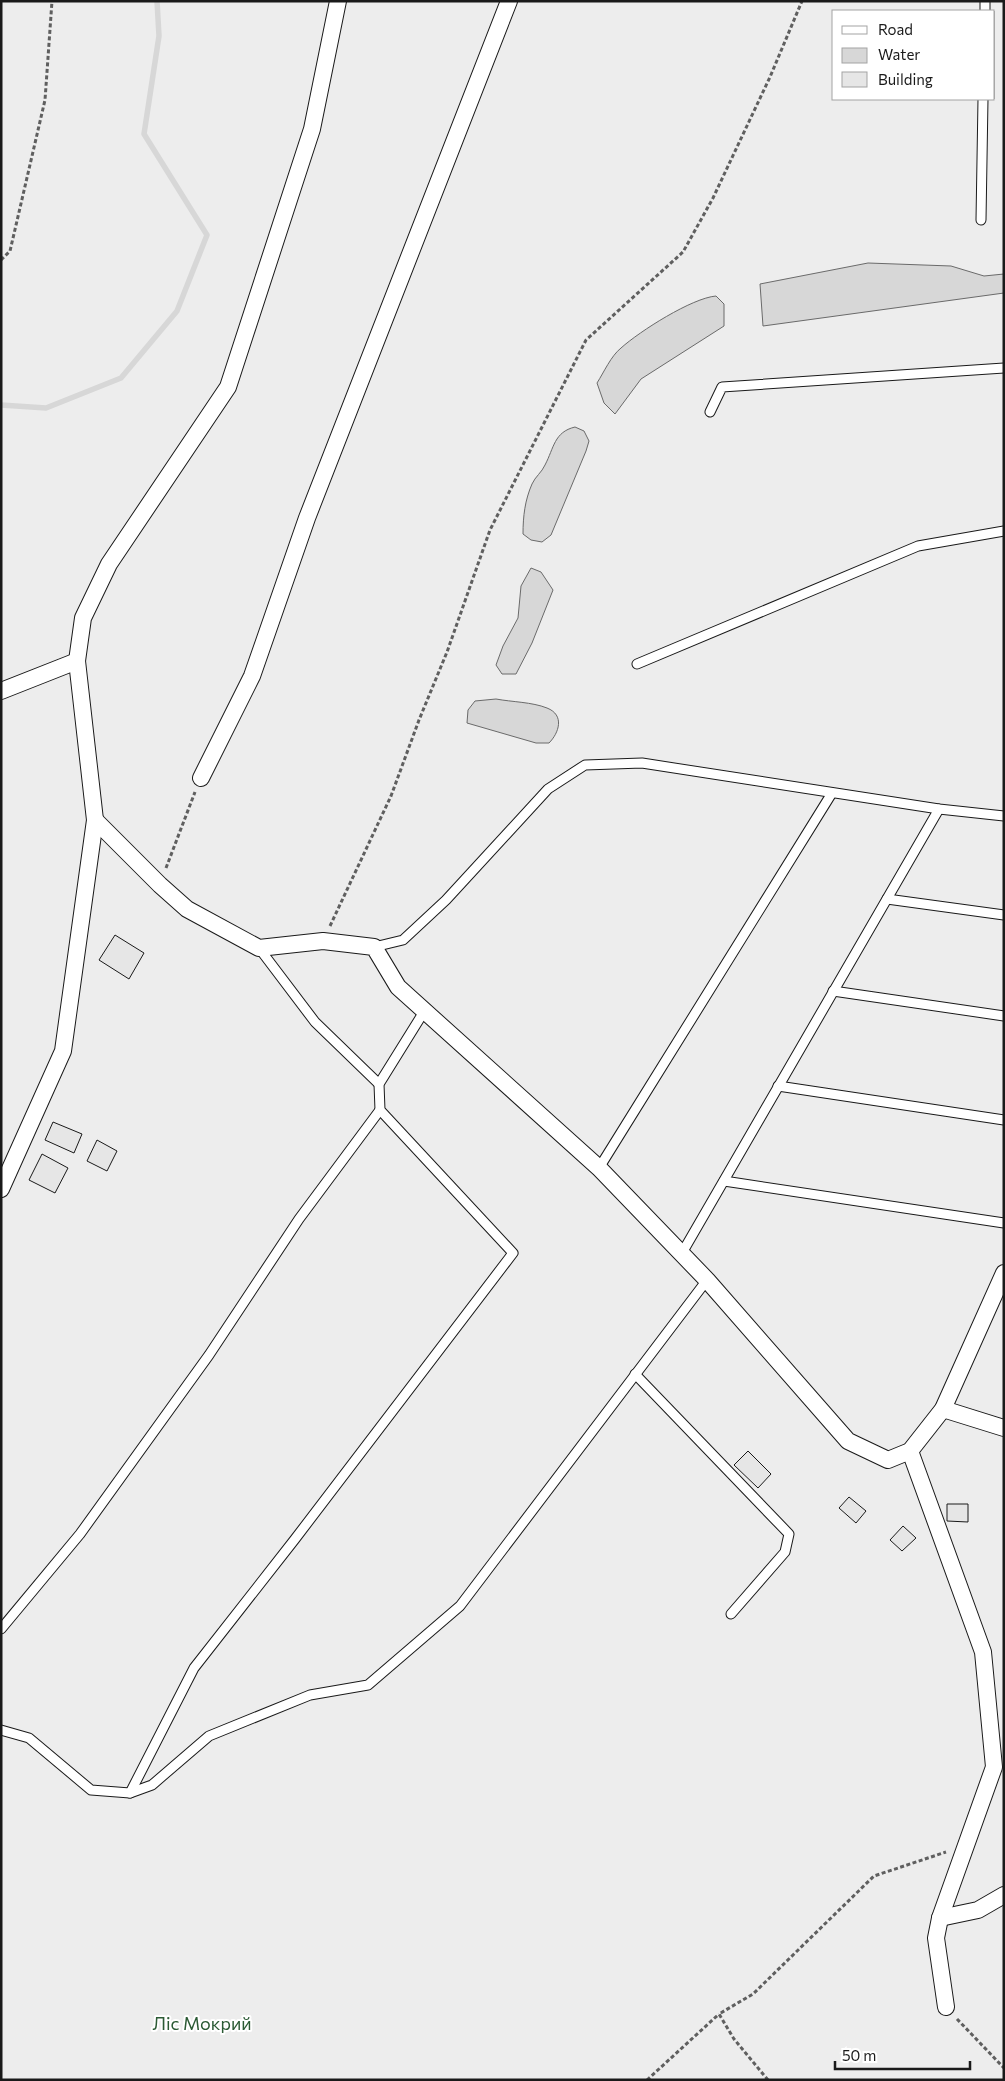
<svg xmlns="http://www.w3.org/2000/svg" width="1005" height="2081" font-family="Commissioner,sans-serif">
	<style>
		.built { fill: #ededed; stroke: #6a6a6a; fill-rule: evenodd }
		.water { fill: #d7d7d7; stroke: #6a6a6a }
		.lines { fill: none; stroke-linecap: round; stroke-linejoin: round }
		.stream { stroke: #d7d7d7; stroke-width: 5.5 }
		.building { fill: #e6e6e6; stroke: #1a1a1a }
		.service-casing { stroke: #1a1a1a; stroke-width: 11 }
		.minor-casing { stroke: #1a1a1a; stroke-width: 18 }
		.path { stroke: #5f5f5f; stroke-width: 3; stroke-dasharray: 4 2.5; stroke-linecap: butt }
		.service { stroke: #fff; stroke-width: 9 }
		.minor { stroke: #fff; stroke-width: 16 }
		.labels { text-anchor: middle; stroke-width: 4; stroke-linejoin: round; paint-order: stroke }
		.park-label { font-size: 18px; fill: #2b5a34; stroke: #fff }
	</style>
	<rect width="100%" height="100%" fill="#fff"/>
	<!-- built -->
	<path class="built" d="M1,1h1003v2079h-1003zM834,11h160v88h-160z"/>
	<!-- water -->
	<g class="water">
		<path d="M868,263l83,3 33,10 20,-2v19l-241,33 -3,-42z"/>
		<path d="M716,296l8,8v22l-83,53 -26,35 -11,-11 -7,-20c7,-11 14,-27 24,-35 19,-17 71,-50 95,-52z"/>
		<path d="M575,427l9,4 5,10 -3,10 -35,84 -9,7 -11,-2 -8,-6c0,-18 2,-34 9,-50 3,-7 10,-12 13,-19 9,-17 9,-33 30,-38z"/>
		<path d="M531,568l10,4 12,18 -21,53 -16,31h-14l-6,-9 7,-19 15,-28 3,-32z"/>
		<path d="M496,699c16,3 36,3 51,9 18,7 12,25 2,35h-13l-69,-20 1,-13 7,-9z"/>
	</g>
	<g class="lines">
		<!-- stream -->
		<path class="stream" d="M1,405l45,3 75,-30 56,-67 30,-76 -63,-101 15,-98 -2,-35"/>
	</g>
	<!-- building -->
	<g class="building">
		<path d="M115,935l29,18 -15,26 -30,-19z"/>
		<path d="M53,1122l29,12 -8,19 -29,-13z"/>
		<path d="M97,1140l20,11 -10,20 -20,-10z"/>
		<path d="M42,1154l26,14 -13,25 -26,-13z"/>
		<path d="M748,1451l23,23 -13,14 -24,-23z"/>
		<path d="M849,1497l17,14 -10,12 -17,-15z"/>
		<path d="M947,1504h21v18l-21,-1z"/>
		<path d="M903,1526l13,12 -14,13 -12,-11z"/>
	</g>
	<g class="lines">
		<defs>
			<g id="service">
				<path d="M985,11v-10"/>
				<path d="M981,220l2,-121"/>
				<path d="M710,412l12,-25 282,-19"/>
				<path d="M637,664l281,-118 86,-15"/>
				<path d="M887,899l117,16"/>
				<path d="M374,947l29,-7 43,-40 102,-111 37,-24 57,-2 297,46 65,7"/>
				<path d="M259,948l56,74 64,62"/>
				<path d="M833,991l171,25"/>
				<path d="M778,1086l226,34"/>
				<path d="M599,1168l233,-375"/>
				<path d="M724,1181l280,42"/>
				<path d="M682,1253l257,-444"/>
				<path d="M635,1374l154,160 -4,18 -54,62"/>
				<path d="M1,1629l79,-95 129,-179 90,-136 81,-109"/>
				<path d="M1,1730l28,8 62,52 39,3 22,-8 57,-49 101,-41 58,-10 92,-79 247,-326"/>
				<path d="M130,1793l64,-125 101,-129 218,-286 -133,-143 -1,-26 46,-74"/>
			</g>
			<g id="minor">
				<path d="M1,691l76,-30"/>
				<path d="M201,778l51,-102 55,-158 202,-517"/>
				<path d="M95,820l65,65 27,24 72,39 64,-7 51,6 24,40 201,181 108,112 141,161 40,19 22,-9 33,-42 61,-136"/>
				<path d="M1,1189l62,-138 32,-231 -18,-159 6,-43 26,-54 119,-177 84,-258 26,-128"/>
				<path d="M943,1409l61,19"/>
				<path d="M910,1451l73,201 11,115 -54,151 -4,20 10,69"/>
				<path d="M940,1918l38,-8 26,-15"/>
			</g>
		</defs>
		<!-- service casing -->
		<use href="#service" class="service-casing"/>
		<!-- minor casing -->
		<use href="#minor" class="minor-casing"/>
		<!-- path -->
		<g class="path">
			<path d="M1,260l9,-9 35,-151 7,-99"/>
			<path d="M166,868l29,-76"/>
			<path d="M330,926l61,-130 28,-76 28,-68 43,-122 96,-190 97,-88 30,-54 57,-121 32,-76"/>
			<path d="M957,2019l47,49"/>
			<path d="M647,2080l72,-66"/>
			<path d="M768,2080l-34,-41 -15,-25 34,-20 121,-118 72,-24"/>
		</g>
		<!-- service -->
		<use href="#service" class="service"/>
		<!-- minor -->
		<use href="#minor" class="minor"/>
	</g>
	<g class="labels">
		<!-- park labels -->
		<g class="park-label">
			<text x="202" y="2030">Ліс Мокрий</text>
		</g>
	</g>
	<!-- border -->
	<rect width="1005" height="2081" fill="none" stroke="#1a1a1a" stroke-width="5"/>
	<!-- legend -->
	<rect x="832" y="10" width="162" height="90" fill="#ffffff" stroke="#a3a3a3"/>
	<rect x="842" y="26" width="25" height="8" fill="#ffffff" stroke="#a3a3a3"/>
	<text x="878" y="35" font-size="15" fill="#1a1a1a">Road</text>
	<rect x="842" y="48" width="25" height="15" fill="#d7d7d7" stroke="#a3a3a3"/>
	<text x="878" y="60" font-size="15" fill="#1a1a1a">Water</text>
	<rect x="842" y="72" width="25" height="15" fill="#e6e6e6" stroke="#a3a3a3"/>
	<text x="878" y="85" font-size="15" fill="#1a1a1a">Building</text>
	<!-- scale -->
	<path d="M835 2061v8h135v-8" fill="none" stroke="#1a1a1a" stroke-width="2.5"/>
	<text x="842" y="2061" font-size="15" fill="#1a1a1a" stroke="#ffffff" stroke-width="4" paint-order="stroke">50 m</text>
</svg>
